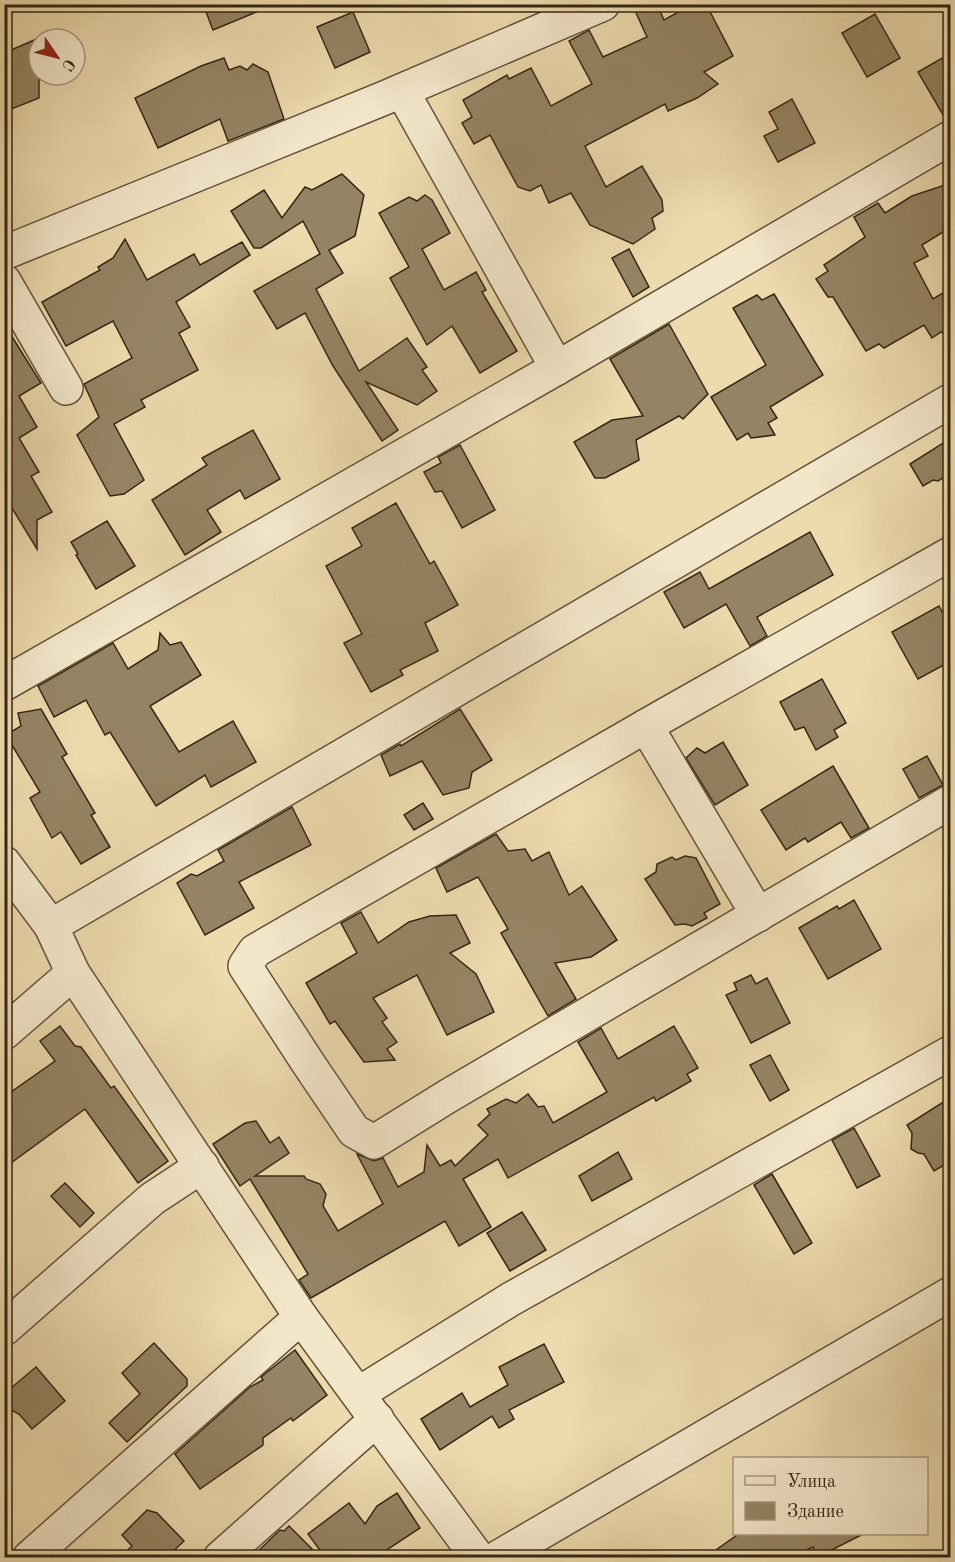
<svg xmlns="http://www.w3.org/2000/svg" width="955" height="1562" font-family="'Old Standard TT',serif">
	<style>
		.building { fill: #958464; stroke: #352715; stroke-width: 1.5 }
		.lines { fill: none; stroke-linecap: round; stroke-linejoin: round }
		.minor-casing { stroke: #63543b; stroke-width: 36 }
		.minor { stroke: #f3e7ca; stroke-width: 33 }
	</style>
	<rect width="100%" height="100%" fill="#eddaad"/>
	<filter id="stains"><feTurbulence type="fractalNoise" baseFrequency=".00333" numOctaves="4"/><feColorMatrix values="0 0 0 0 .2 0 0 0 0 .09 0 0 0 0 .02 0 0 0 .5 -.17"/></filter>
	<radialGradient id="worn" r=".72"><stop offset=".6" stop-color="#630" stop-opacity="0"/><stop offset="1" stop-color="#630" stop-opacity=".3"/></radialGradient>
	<!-- building -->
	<g class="building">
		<path d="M203,4h70v1l-60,25z"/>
		<path d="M632,4h25l7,16 29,-16h13l27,52 -29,16 14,12 -21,14 -29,13 -3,-7 -80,42 21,41 36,-21 20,34 1,11 -11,7 3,11 -22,15 -43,-19 -19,-32 -22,10 -8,-18 -11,6 -12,-4 -28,-52 -16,9 -12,-21 10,-6 -9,-17 44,-25 2,4 22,-11 20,38 41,-22 -23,-43 20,-11 14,27 44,-20z"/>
		<path d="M353,12l17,40 -35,16 -18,-41z"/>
		<path d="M875,14l25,44 -33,19 -25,-44z"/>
		<path d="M39,38v60l-35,14v-59z"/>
		<path d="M951,53v66l-5,1 -28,-48z"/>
		<path d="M224,58l5,12 11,-4 7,4 6,-6 15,8 16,47 -56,22 -8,-22 -62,29 -23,-50 66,-32z"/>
		<path d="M792,99l23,44 -37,19 -14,-26 14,-7 -9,-17z"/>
		<path d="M342,174l22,21 -9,41 -26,14 14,23 -27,16 43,82 48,-33 20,29 -5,3 15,21 -20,14 -51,-23 32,48 -16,11 -49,-75 -28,-53 -28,16 -23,-38 66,-37 -17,-33 -42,27h-7l-23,-37 33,-21 18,28 23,-31 7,3z"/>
		<path d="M951,183v44l-29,18 6,11 -14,7 19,36 18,-11v50l-10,-6 -9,6 -8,-13 -40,23 -5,-4 -13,7 -33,-54h-5l-12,-18 12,-8 -4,-6 41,-28 -11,-20 24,-14 7,10 27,-17z"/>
		<path d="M425,195l7,5 18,33 -28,16 22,41 32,-18 10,18 -4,2 35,59 -37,22 -28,-47 -25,19 -37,-67 19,-11 -30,-54 30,-16 8,4z"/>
		<path d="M125,239l22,41 47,-26 6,11 42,-23 8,13 -74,47 14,25 -11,6 19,37 -57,30 4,7 -31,17 30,56 -20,14 -14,2 -33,-61 22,-18 -15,-33 48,-26 -19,-37 -47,25 -24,-44 58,-32 -2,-3 15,-9z"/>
		<path d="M629,249l20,38 -16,10 -21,-39z"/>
		<path d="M774,294l49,81 -53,32 7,11 -9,5 7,12 -24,3 -3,-5 -11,7 -26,-43 55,-32 -33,-57 24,-13 5,5z"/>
		<path d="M4,324l37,59 -22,13 18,31 -18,11 20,34 -8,4 21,36 -15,8v29l-33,-54z"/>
		<path d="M669,324l39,70 -25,25 -4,-3 -43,24 3,20 -34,18h-10l-21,-36 38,-22 31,-4 -33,-57z"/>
		<path d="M253,430l27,49 -35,20 -5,-9 -33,20 14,22 -36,23 -33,-55 55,-35 -5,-7z"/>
		<path d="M951,438v35l-13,8 -5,-1 -10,6 -13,-22z"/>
		<path d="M460,445l35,65 -33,18 -20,-37 -7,1 -11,-20 17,-9 -3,-6z"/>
		<path d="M396,503l34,61 4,-3 24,44 -33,18 13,28 -38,19 3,5 -32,17 -27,-49 18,-9 -36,-68 36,-20 -10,-18z"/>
		<path d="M107,521l28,45 -39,23 -20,-34 2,-1 -7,-12z"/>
		<path d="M810,532l23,43 -76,42 10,19 -17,10 -24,-42 -42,24 -20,-36 36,-20 9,17z"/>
		<path d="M939,606l12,22v33l-33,18 -26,-47z"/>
		<path d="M160,633l10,12 11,-3 20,33 -51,31 29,46 54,-31 23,41 -45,25 -6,-12 -49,31 -46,-74 -5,3 -19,-35 -32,17 -16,-31 75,-43 15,26 30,-19z"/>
		<path d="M822,679l24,44 -12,7 4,7 -22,13 -12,-23 -9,3 -15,-28z"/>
		<path d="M41,709l26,45 -5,3 33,56 -4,2 19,32 -29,17 -20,-32 -9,6 -22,-40 10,-6 -34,-57 15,-9 -3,-13z"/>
		<path d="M460,709l32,51 -20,12 -3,16 -26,7 -21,-34 -32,15 -9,-21 19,-11 1,2z"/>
		<path d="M723,742l25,43 -33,20 -29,-47 11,-10 8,5z"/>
		<path d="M927,756l16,29 -24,13 -16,-29z"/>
		<path d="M833,766l36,62 -18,10 -10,-16 -33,20 -3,-4 -19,12 -25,-40z"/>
		<path d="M423,803l10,16 -19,11 -10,-15z"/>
		<path d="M292,807l19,38 -72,37 15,26 -49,27 -28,-52 14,-9 6,2 27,-15 -6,-11z"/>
		<path d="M496,834l12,17 17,-2 7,12 17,-9 20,43 13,-9 35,54 -26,17 -36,6 21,36 -28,17 -47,-83 7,-4 -30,-52 -31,15 -11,-24z"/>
		<path d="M685,856l11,2 24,46 -16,9 3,5 -15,8 -7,-2 -10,1 -30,-46 11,-7 1,-8 15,-7 4,3z"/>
		<path d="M854,900l27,49 -53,30 -29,-51 38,-22 2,3z"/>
		<path d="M361,912l17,31 31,-21 21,-6 26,-1 14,28 -20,10 26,21 18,38 -47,23 -30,-60 -44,23 14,20 -5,4 15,20 -10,7 8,11 -31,2 -29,-41 -5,3 -24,-41 51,-30 -16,-30z"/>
		<path d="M751,975l5,9 11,-6 23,45 -39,20 -25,-48 11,-5 -3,-7z"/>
		<path d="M60,1026l15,20 6,1 30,41 3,-2 54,75 -30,22 -53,-74 -81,59v-71l51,-36 -15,-20z"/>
		<path d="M674,1026l24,42 -11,6 4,7 -35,20 -2,-4 -146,81 -10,-19 -35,20 28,48 -32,19 -14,-25 -134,77 -12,-18 9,-6 -58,-95 -10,7 -27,-42 32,-21 11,-2 14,22 9,-6 10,16 -34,23h49l2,3 14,5 6,10 -3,12 15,25 45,-27 -26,-50 17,7 9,-3 15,29 26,-15 3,-27 13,21 11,-6 4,6 33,-31 -10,-10 12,-11 -3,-5 19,-10 10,4 12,-9 10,13 6,-1 9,17 54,-31 -29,-50 23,-14 17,31z"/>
		<path d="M770,1055l19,35 -19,11 -20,-36z"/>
		<path d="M945,1101l6,10v50l-17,10 -10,-17 -6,-1 -7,-4 1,-16 -5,-8z"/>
		<path d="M854,1128l26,48 -23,12 -25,-48z"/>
		<path d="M618,1152l14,27 -40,22 -13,-25z"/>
		<path d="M772,1174l40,69 -18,11 -40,-69z"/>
		<path d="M65,1183l29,30 -14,14 -29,-31z"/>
		<path d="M522,1212l24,38 -36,21 -23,-38z"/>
		<path d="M154,1343l33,36v7l-60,56 -18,-19 31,-29 -18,-21z"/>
		<path d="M544,1344l20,38 -55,28 5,9 -15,9 -7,-12 -52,34 -19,-31 41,-26 8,14 38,-22 -9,-18z"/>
		<path d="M295,1350l32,45 -34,26 -2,-3 -28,20v7l-63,44 -25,-35 75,-67 13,-7 -2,-3 15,-12z"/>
		<path d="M36,1367l29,34 -33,28 -13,-15 -15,-8v-12z"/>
		<path d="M397,1493l23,35 -44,29h-51l-17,-23 41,-31 16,21 12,-18z"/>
		<path d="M147,1510l10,3 27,28 -17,16h-47l12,-11 -10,-11z"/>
		<path d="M289,1526l23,23 -9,8h-51l28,-27 4,1z"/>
		<path d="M740,1533h125l-47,24 -5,-10 -21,10h-86z"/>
	</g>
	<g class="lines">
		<defs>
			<g id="minor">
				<path d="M402,91l155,277"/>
				<path d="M4,253l378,-154 221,-95"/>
				<path d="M4,281l62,107"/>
				<path d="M950,554l-290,164 -405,233 -10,15 63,97 46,68 20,11 74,-46 502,-294"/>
				<path d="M4,684l553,-316 393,-230"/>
				<path d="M646,726l112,189"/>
				<path d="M4,863l47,63 22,47 228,344 177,241"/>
				<path d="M51,926l899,-525"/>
				<path d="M4,1033l69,-60"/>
				<path d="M4,1329l148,-130 50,-33"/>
				<path d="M358,1394l153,-95 439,-246"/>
				<path d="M29,1558l272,-241"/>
				<path d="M220,1558l157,-139"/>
				<path d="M497,1558l453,-264"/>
			</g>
		</defs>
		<!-- minor casing -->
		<use href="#minor" class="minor-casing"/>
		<!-- minor -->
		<use href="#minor" class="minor"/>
	</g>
	<!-- margin -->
	<rect width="955" height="1562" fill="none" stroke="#eddaad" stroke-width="24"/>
	<rect x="6" y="6" width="943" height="1550" fill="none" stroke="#352715" stroke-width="3"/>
	<rect x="12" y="12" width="931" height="1538" fill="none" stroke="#352715" stroke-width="1.5"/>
	<!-- legend -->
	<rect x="733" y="1457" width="195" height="78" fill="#f3e7ca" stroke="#a79a82" stroke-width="1.5"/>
	<rect x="745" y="1476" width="30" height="9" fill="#f3e7ca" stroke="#a79a82" stroke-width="1.5"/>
	<text x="787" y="1487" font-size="18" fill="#352715">Улица</text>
	<rect x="745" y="1502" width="30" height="18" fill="#958464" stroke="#a79a82" stroke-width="1.5"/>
	<text x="787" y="1517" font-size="18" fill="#352715">Здание</text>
	<!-- north arrow -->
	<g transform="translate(57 57) rotate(125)"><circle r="28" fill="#f3e7ca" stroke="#a79a82" stroke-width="1.5"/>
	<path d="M0-4.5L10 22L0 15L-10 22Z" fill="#8f2418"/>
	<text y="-9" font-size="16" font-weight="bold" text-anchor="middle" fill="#352715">С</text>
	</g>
	<rect width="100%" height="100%" filter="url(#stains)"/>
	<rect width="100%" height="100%" fill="url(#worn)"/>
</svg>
